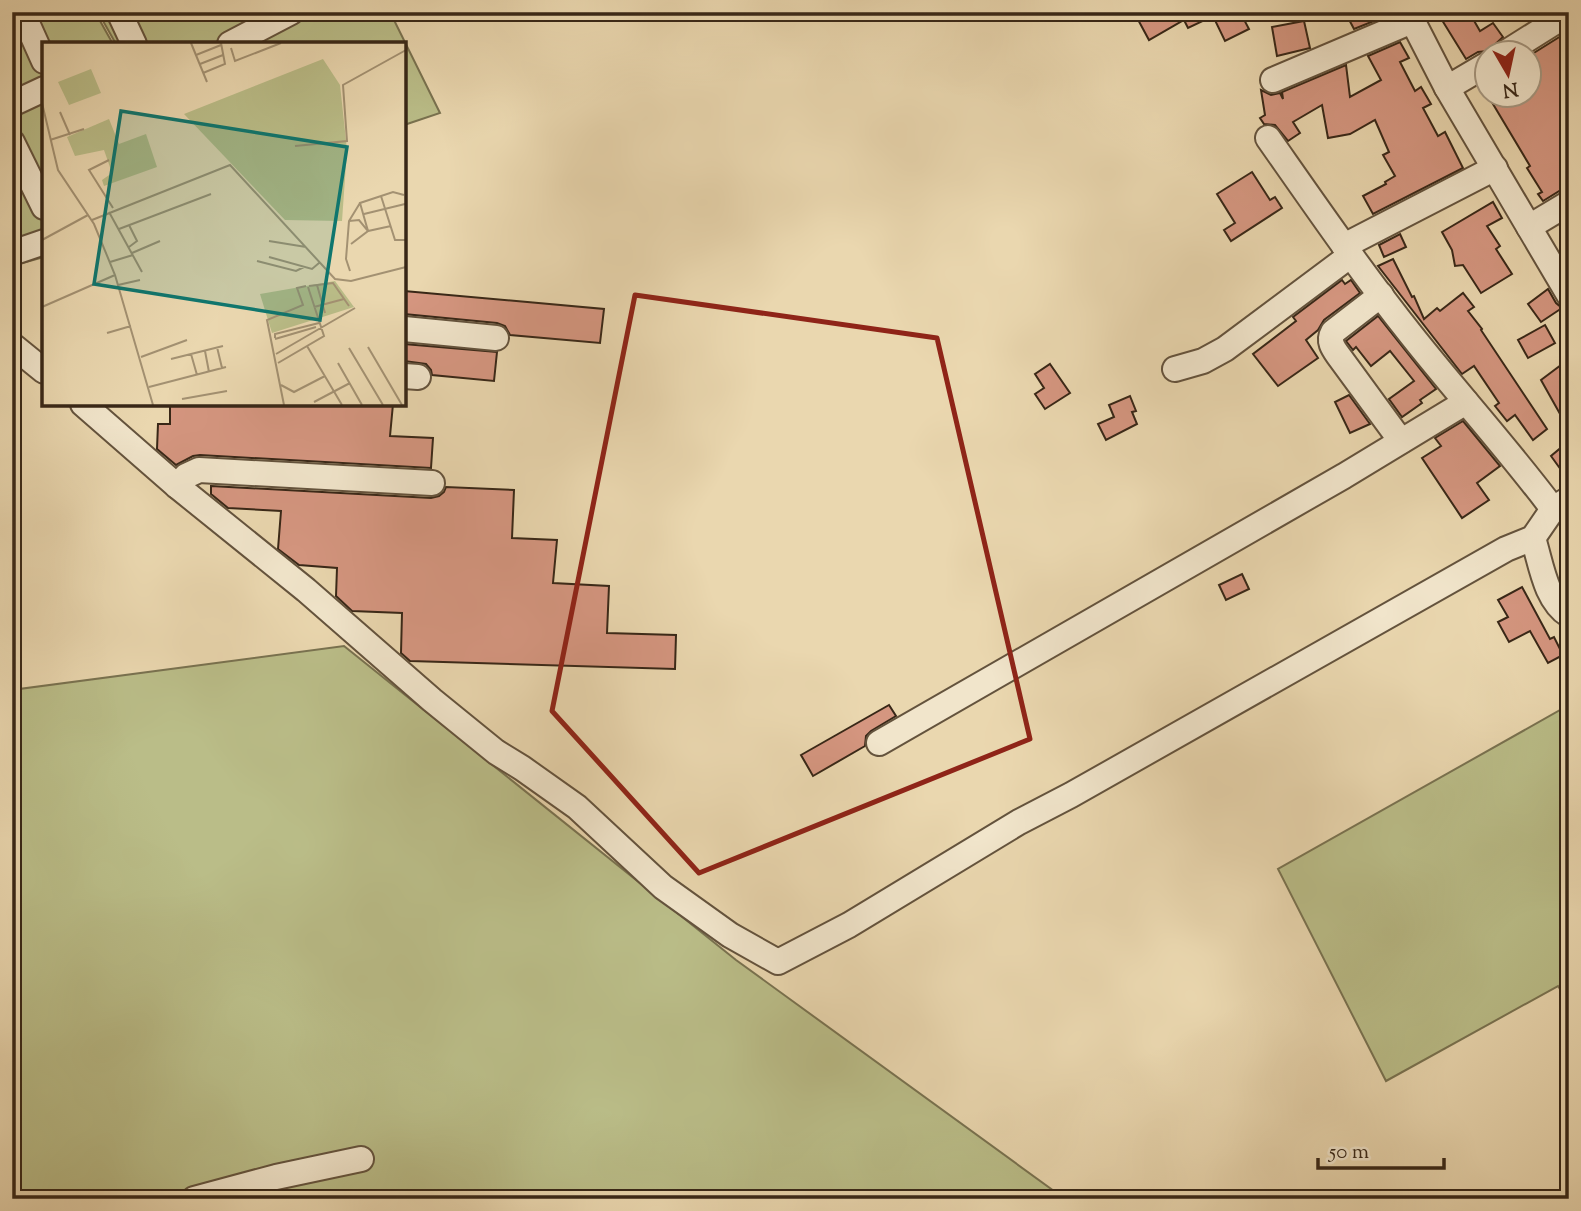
<svg xmlns="http://www.w3.org/2000/svg" width="1581" height="1211" font-family="'Sorts Mill Goudy',serif">
	<style>
		.green { fill: #babd88; stroke: #797250; stroke-width: 2 }
		.building { fill: #d59680; stroke: #382717; stroke-width: 2 }
		.lines { fill: none; stroke-linecap: round; stroke-linejoin: round }
		.minor-casing { stroke: #64533d; stroke-width: 28 }
		.minor { stroke: #f1e5cb; stroke-width: 24 }
		.marked { fill: none; stroke: #8f2418; stroke-width: 5; stroke-linejoin: round }
		.inset-road { fill: none; stroke: #a39172; stroke-width: 2 }
		.view { fill: #0f766e; fill-opacity: 0.15; stroke: #0f766e; stroke-width: 3.5 }
		.inset-edge { fill: none; stroke: #382717; stroke-width: 3.5 }
	</style>
	<rect width="100%" height="100%" fill="#ead7af"/>
	<filter id="stains"><feTurbulence type="fractalNoise" baseFrequency=".00286" numOctaves="4"/><feColorMatrix values="0 0 0 0 .2 0 0 0 0 .09 0 0 0 0 .02 0 0 0 .5 -.17"/></filter>
	<radialGradient id="worn" r=".72"><stop offset=".6" stop-color="#630" stop-opacity="0"/><stop offset="1" stop-color="#630" stop-opacity=".3"/></radialGradient>
	<!-- green -->
	<g class="green">
		<path d="M12,12h83l18,32h-69v213l-32,9z"/>
		<path d="M98,12h292l50,101 -36,12v-81h-288z"/>
		<path d="M344,646l392,314 329,239h-1053v-509z"/>
		<path d="M1569,705v298l-11,-17 -172,95 -108,-212z"/>
	</g>
	<!-- building -->
	<g class="building">
		<path d="M1144,12h96l9,17 -24,12 -12,-25 -25,12 -4,-8 -35,20 -13,-24z"/>
		<path d="M1345,12h36l3,5 -30,12z"/>
		<path d="M1437,12h32l11,19 13,-8 10,14 -15,14 -10,1 -12,7z"/>
		<path d="M1304,21l6,27 -33,8 -5,-29z"/>
		<path d="M1569,31v157l-8,2 -18,11 -5,-7 4,-2 -15,-24 3,-2 -43,-72h42v-38z"/>
		<path d="M1400,42l9,16 -9,4 15,29 6,-4 10,17 -8,4 15,28 7,-4 18,36 -90,46 -10,-18 23,-12 -1,-2 10,-6 -12,-21 6,-3 -14,-32 -25,14 -22,4 -6,-33 -29,17 7,11 -12,8 -13,-16 -11,-1 -4,-6 5,-3 -4,-25 10,5 9,-2 3,6 -1,-7 64,-27 4,32 31,-17 -13,-24z"/>
		<path d="M1252,172l18,28 5,-3 7,11 -51,33 -7,-11 11,-7 -18,-29z"/>
		<path d="M1493,202l9,16 -15,8 13,20 -4,3 16,25 -31,19 -18,-28 -8,1 -3,-16 -10,-18z"/>
		<path d="M1569,220v21l-9,-15z"/>
		<path d="M1400,234l6,13 -22,10 -5,-12z"/>
		<path d="M1393,259l19,38 2,-1 10,23 13,-11 3,3 23,-18 11,14 -6,4 14,18 -1,1 66,99 -14,11 -18,-25 -8,6 -12,-15 4,-3 -25,-37 -12,8 -84,-108z"/>
		<path d="M1342,280l3,4 6,-4 9,13 -36,27 -6,10 -12,10 12,18 -40,28 -25,-32 43,-33 -3,-4z"/>
		<path d="M1548,289l8,14 6,5 -21,14 -13,-18z"/>
		<path d="M404,291l200,18 -4,34 -90,-8 -5,-9 -8,-3 -93,-9z"/>
		<path d="M1378,316l58,73 -16,11 2,3 -20,14 -13,-18 25,-18 -24,-30 -19,15 -15,-19 -3,3 -7,-9z"/>
		<path d="M1545,325l10,18 -27,15 -10,-18z"/>
		<path d="M404,344l93,8 -3,29 -62,-6 -1,-5 -5,-6 -22,-3z"/>
		<path d="M1569,359v71l-28,-50z"/>
		<path d="M1050,364l20,29 -25,16 -10,-15 9,-6 -9,-14z"/>
		<path d="M1349,395l21,29 -20,9 -15,-31z"/>
		<path d="M1130,396l6,15 -4,1 5,12 -31,16 -8,-16 16,-7 -5,-12z"/>
		<path d="M170,404h223l-3,32 43,2 -2,30 -231,-13 -7,1 -17,9 -19,-16 1,-25h12z"/>
		<path d="M1463,421l37,45 -23,17 12,17 -27,18 -40,-60 19,-12 -6,-8z"/>
		<path d="M1569,441v40l-18,-25z"/>
		<path d="M211,486l220,12 8,-2 5,-4 2,-5 68,3 -2,48 45,2 -4,43 56,3 -2,47 69,2 -1,34 -265,-8 -9,-8 1,-40 -50,-2 -16,-15 1,-28 -38,-3 -21,-16 3,-38 -53,-3 -17,-14z"/>
		<path d="M1242,574l7,15 -23,11 -7,-15z"/>
		<path d="M1522,587l28,52 4,-2 9,18 -15,8 -18,-32 -21,11 -11,-20 10,-5 -10,-17z"/>
		<path d="M889,705l7,11 -25,15 -5,5 -1,10 -52,30 -12,-21z"/>
	</g>
	<g class="lines">
		<defs>
			<g id="minor">
				<path d="M22,12l22,49"/>
				<path d="M119,12l15,32"/>
				<path d="M1408,12l39,76 122,207"/>
				<path d="M230,44l61,-32"/>
				<path d="M1507,52l62,-39"/>
				<path d="M1273,80l139,-59"/>
				<path d="M1447,88l39,-23"/>
				<path d="M12,104l32,-15"/>
				<path d="M1268,138c47,67 93,134 144,198 46,58 96,113 141,173"/>
				<path d="M12,142l32,65"/>
				<path d="M1529,227l40,-24"/>
				<path d="M1344,246l151,-78"/>
				<path d="M12,253l32,-11"/>
				<path d="M1381,295l-48,37c-5,9 0,16 5,23l63,86"/>
				<path d="M404,329l92,9"/>
				<path d="M12,345l32,26"/>
				<path d="M1175,369l28,-8 22,-12 126,-94"/>
				<path d="M404,376l14,1"/>
				<path d="M83,404l94,82 129,104 126,110 64,52 26,16 55,39 86,80 67,48 48,27 71,-37 170,-103 52,-27 435,-246 27,-11 20,-29 16,-10"/>
				<path d="M177,486l9,-10 13,-6 233,13"/>
				<path d="M1533,538c8,25 12,62 36,77"/>
				<path d="M879,743l465,-267 122,-74"/>
				<path d="M194,1199l82,-22 85,-18"/>
			</g>
		</defs>
		<!-- minor casing -->
		<use href="#minor" class="minor-casing"/>
		<!-- minor -->
		<use href="#minor" class="minor"/>
	</g>
	<!-- marked area -->
	<path class="marked" d="M635,295l302,43 93,401 -331,134 -147,-162z"/>
	<!-- overview -->
	<g transform="translate(42 42)">
		<rect width="364" height="364" fill="#ead7af"/>
		<path d="M281,17l17,26 7,65 -5,71 -57,-1 -101,-106zM49,27l10,24 -32,12 -11,-23zM67,77l10,25 27,-10 11,33 -53,19 -2,-6 10,-7 -8,-23 -29,6 -8,-19zM293,239l19,26 -82,26 -12,-39z" fill="#babd88"/>
		<path class="inset-road" d="M149,1l16,39M189,6l4,13 46,-18M154,13l25,-10M158,22l23,-9M161,31l22,-9 -4,-21M0,61l16,67 36,54 21,51 38,130M18,70l10,23M8,98l34,-11M253,104l52,-5 -4,-56 63,-35M67,118l-20,10 24,38M339,154l14,44h11M67,170l33,60M322,172l41,-10M50,178l138,-55 105,114 16,2 55,-14M307,179l10,-1 9,11 -17,13M349,184l-23,5 -8,-28 33,-11 11,3M77,187l92,-35M0,198l46,-25M227,199l37,6M87,205l8,-6 -8,-16M90,211l28,-12M227,215l43,12 7,-6M215,219l39,10 8,-4M68,220l23,-7M308,229l-4,-12 3,-38 11,-18M76,243l22,-5M275,243l8,28M267,244l24,-3 16,23M0,265l73,-32M272,265l30,-8M65,291l24,-7M233,296v-4l44,-11M233,297l41,-12M265,304l35,59M175,305l5,21M326,305l34,58M307,306l34,57M163,309l4,21M149,312l6,21M234,312l79,-46M99,315l46,-17M129,317l52,-13M236,321l46,-27 -16,-49M296,321l24,42M239,343l13,7 31,-16M107,345l77,-20M140,357l45,-8M272,360l36,-19M242,363l-17,-85 36,-15 -6,-17 9,-2"/>
		<path class="view" d="M79,69l226,36 -27,173 -226,-36z"/>
		<rect width="364" height="364" class="inset-edge"/>
	</g>
	<!-- margin -->
	<rect width="1581" height="1211" fill="none" stroke="#ead7af" stroke-width="42"/>
	<rect x="14" y="14" width="1553" height="1183" fill="none" stroke="#382717" stroke-width="3.5"/>
	<rect x="21" y="21" width="1539" height="1169" fill="none" stroke="#382717" stroke-width="2"/>
	<!-- north arrow -->
	<g transform="translate(1508 74) rotate(171)"><circle r="33" fill="#f1e5cb" stroke="#a79983" stroke-width="2"/>
	<path d="M0-5L12 26L0 18L-12 26Z" fill="#8f2418"/>
	<text y="-10" font-size="19" font-weight="bold" text-anchor="middle" fill="#382717">N</text>
	</g>
	<!-- scale -->
	<path d="M1318 1158v10h126v-10" fill="none" stroke="#382717" stroke-width="3.5"/>
	<text x="1329" y="1158" font-size="21" fill="#382717" stroke="#f1e5cb" stroke-width="5" paint-order="stroke">50 m</text>
	<rect width="100%" height="100%" filter="url(#stains)"/>
	<rect width="100%" height="100%" fill="url(#worn)"/>
</svg>
